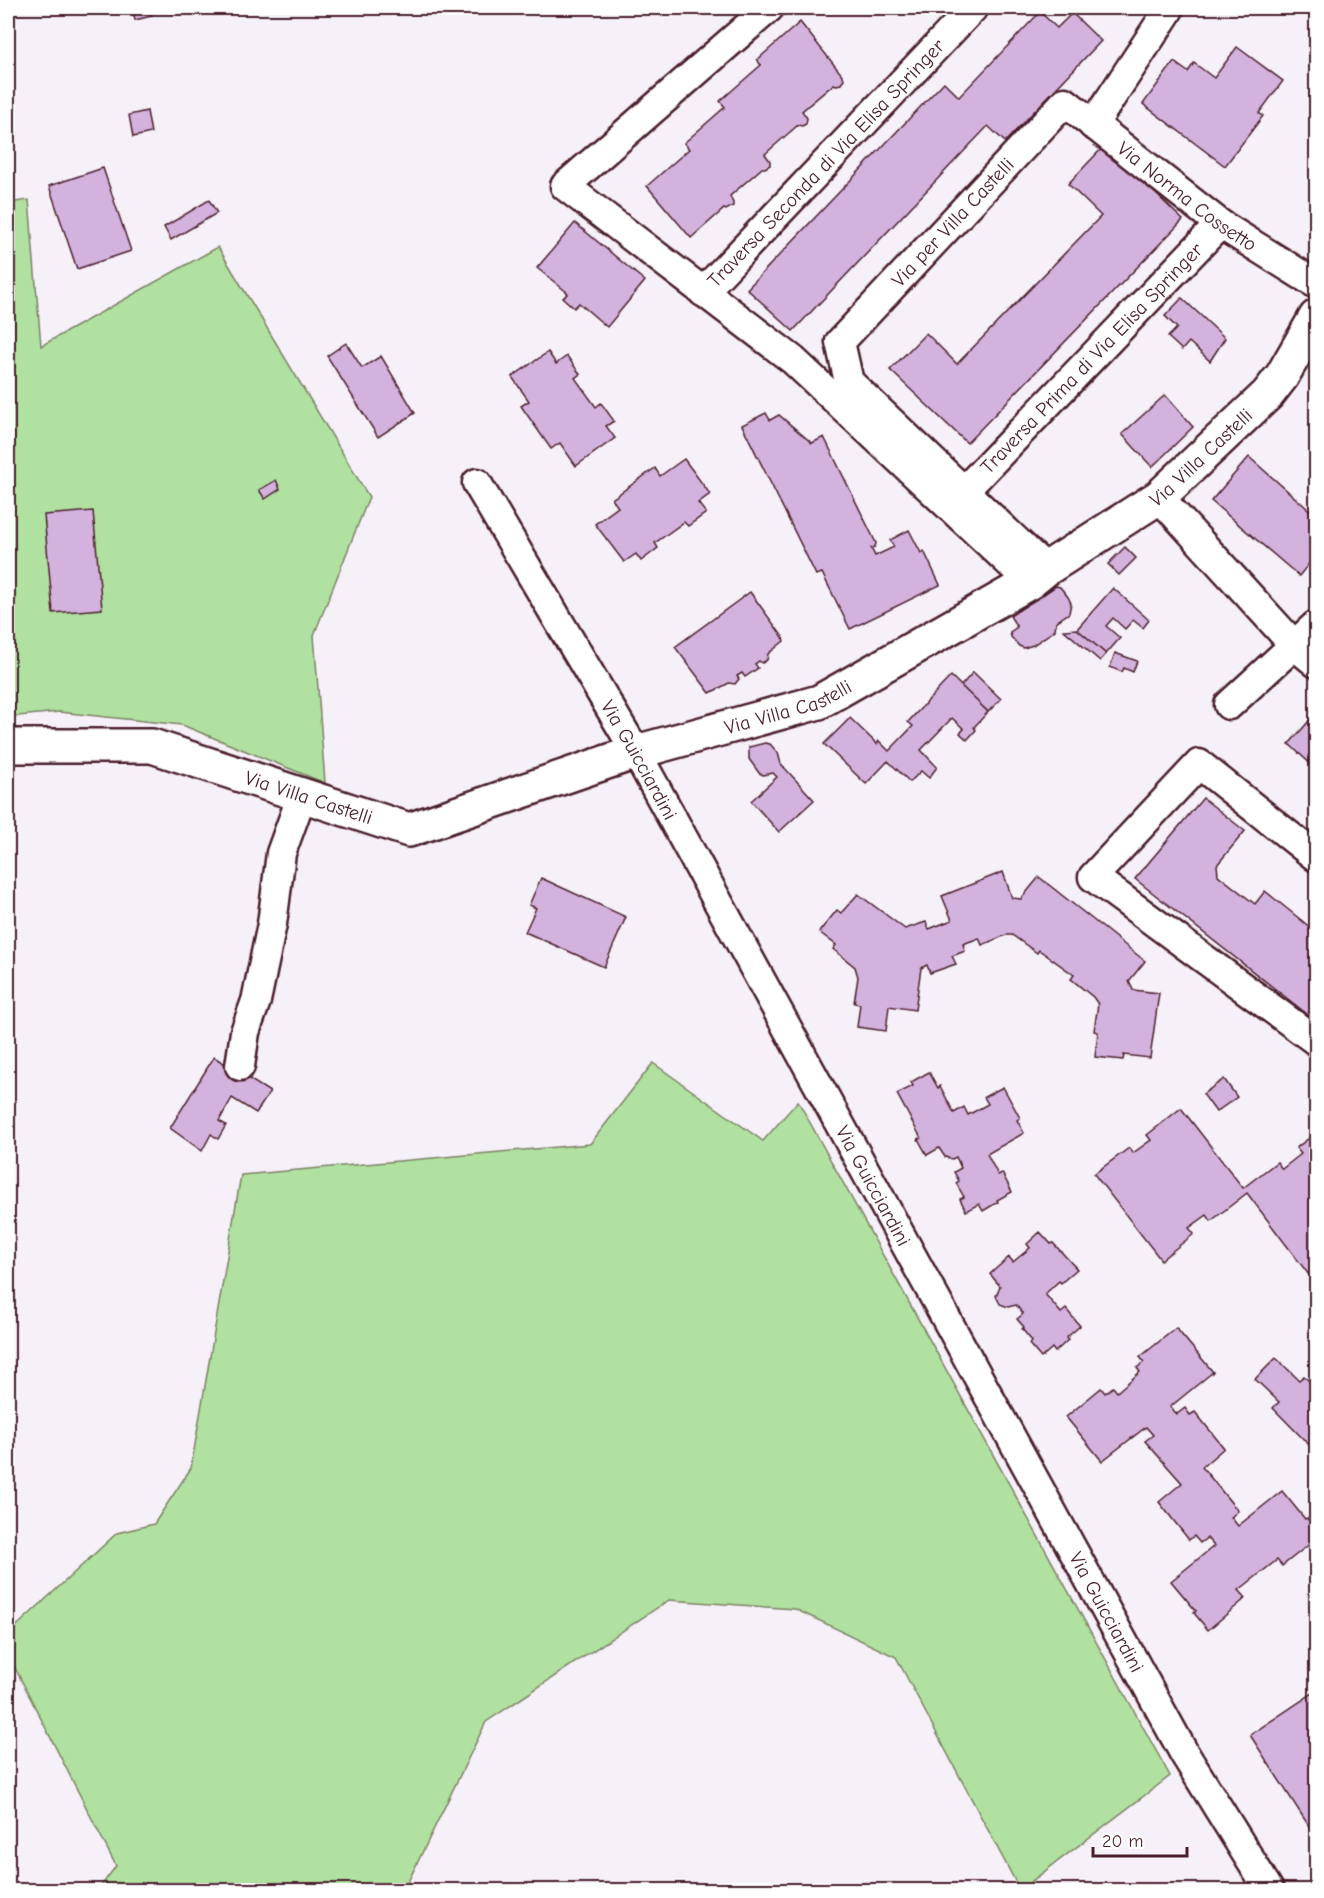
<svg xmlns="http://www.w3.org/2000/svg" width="1324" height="1898" font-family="'Comic Neue',sans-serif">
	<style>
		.green { fill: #b0e1a0; stroke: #7d8066; stroke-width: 1.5 }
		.building { fill: #d4b2de; stroke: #4a1f2b; stroke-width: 1.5 }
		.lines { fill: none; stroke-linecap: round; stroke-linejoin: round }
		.minor-casing { stroke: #4a1f2b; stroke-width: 33 }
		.secondary-casing { stroke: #4a1f2b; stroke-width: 38 }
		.minor { stroke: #fff; stroke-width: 28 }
		.secondary { stroke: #fff; stroke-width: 33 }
		.labels { text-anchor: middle; stroke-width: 6; stroke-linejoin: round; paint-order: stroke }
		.street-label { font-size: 20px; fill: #4a1f2b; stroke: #fff }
	</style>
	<rect width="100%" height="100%" fill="#f6f0f8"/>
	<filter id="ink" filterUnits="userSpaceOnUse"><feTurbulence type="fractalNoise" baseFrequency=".0167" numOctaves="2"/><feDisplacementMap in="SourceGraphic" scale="12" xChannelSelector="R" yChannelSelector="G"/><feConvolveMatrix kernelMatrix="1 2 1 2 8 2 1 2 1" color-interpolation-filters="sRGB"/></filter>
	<g filter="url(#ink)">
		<!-- green -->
		<g class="green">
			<path d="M29,200l12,146 177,-99 151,250 -55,138 11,148 -143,-58 -123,-13 -51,5v-514z"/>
			<path d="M653,1063l110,78 35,-40 372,675 -150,114 -124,-233 -101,-48 -126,-9 -183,122 -82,168h-306l18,-24 -108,-212v-20l109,-101 37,-9 37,-56 50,-293 349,-31z"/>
		</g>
		<!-- building -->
		<g class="building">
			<path d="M132,8h17l3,8 -17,4z"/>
			<path d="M1291,8h25v13l-16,-13 -9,2z"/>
			<path d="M1040,12l17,16 15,-15 29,28 -96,101 -17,-16 -195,205 -46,-42 197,-207 15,15z"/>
			<path d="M800,22l43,54 1,3 -3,5 -5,1 -2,-1 -32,27 5,7 -1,6 -4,2 -4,-1 -33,29 5,7v4l-5,3h-3l-32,28 3,7v3l-7,4 -2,-1 -33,29 -44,-52 42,-37 -5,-6 41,-36 -5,-6 41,-36 -4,-5z"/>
			<path d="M1237,47l46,34 -24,32 4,3 -38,50 -82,-62 31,-42 14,10 6,-9 20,15z"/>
			<path d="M147,111l4,22 -18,4 -4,-22z"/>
			<path d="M1105,145l78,75 -216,223 -77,-73 36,-37 31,31 144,-148 -33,-32z"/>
			<path d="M103,168l28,83 -54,18 -28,-83z"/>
			<path d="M209,200l8,13 -46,27 -7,-13z"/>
			<path d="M575,223l70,58 -38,46 -28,-24 -5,5 -11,-10 5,-5 -31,-25z"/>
			<path d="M1182,298l43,40 -15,23 -21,-19 -7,8 -14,-13 9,-9 -12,-12z"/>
			<path d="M346,343l16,25 19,-12 34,57 -37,24 -51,-81z"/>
			<path d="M548,352l8,12 11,-8 13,18 -5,4 21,29 5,-4 13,18 -8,5 9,12 -39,28 -16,-23 -9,6 -30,-43 8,-5 -17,-24z"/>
			<path d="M1165,395l28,32 -41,40 -30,-33z"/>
			<path d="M766,413l4,7 9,-5 33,28 12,-6 52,106 -1,4 -4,1 4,8 19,-9 -4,-7 19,-10 12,23 3,-2 16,34 -90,44 -28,-56 -6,2 -74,-150z"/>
			<path d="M1249,457l67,59v39l-17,21 -88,-75z"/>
			<path d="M684,459l26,35 -12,9 8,10 -18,13 -4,-4 -29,21 3,5 -17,13 -5,-7 -12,8 -29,-38 23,-17 -6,-8 43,-31 5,8z"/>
			<path d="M276,480l4,9 -15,10 -6,-9z"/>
			<path d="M93,511l9,98 -49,4 -9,-98z"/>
			<path d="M1125,547l11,11 -17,17 -11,-11z"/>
			<path d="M1056,586l4,1 8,10 3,6 -2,10 -13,9 -1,8 -22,15 -9,3 -5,-2 -8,-9 -1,-5 7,-5 -7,-11z"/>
			<path d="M1113,588l36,32 -6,8 -10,-8 -8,9 -12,-11 -7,8 14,12 -14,16 -29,-25z"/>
			<path d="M750,592l33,45 1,4 -16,13 -1,6 -5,3 -3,-2 -4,3 3,4 -13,9 -3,-4 -5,3 2,3 -4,5 -6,-1 -19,10 -35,-46z"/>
			<path d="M1077,629l29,25 -6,7 -36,-31z"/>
			<path d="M1115,653l22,8 -4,11 -9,-4 -2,4 -12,-5z"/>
			<path d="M973,672l28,27 -13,13 -27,-26z"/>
			<path d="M951,676l37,36 -14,15 2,3 -9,10 -7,-7 4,-4 -12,-11 -31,32 16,17 -8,11 -8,-7 -11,11 -22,-21 -22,23 -42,-40 26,-26 27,26 2,-3 10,10 24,-25 -5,-4z"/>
			<path d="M1316,713v56l-27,-25z"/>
			<path d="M765,743l5,1 8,9 3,11 33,36 -35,32 -28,-31 26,-24 -4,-4 -10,2 -4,-2 -10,-14v-12z"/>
			<path d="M1203,798l42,33 -28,34 1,10 37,29 10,-13 51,41v89l-181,-142z"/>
			<path d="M1003,872l9,26 9,1 18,-22 106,84 -16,20 4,9 26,3 -9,65 -26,-3 -1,5 -28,-3 3,-25 -4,-1 4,-27 -5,-7 -22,-18 3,-4 -35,-25 -2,3 -25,-18h-6l-24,10 -3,-7 -16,6 2,7 -13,5 4,8 -26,9 -3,-8 -6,3 -6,42 -26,-4 -3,25 -29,-4 3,-23 -6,-1 4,-26 -3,-10 -22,-18 3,-4 -17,-13 18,-22 4,3 17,-19 47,35 21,-7 3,7 23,-9 -10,-24z"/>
			<path d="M541,878l85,39 -22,50 -79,-35 11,-24 -7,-3z"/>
			<path d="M214,1057l56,35 -14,21 -24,-15 -13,23 7,4 -8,14 -7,-5 -9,17 -32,-23z"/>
			<path d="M929,1072l9,16 2,-2 14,27 10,-6 4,8 20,-11 -4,-7 19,-10 17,31 -3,2 7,13 -37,21 11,21 4,-2 10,19 -15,8 1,2 -15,9 -4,-7 -13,7 -6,-12 4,-2 -8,-14 3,-2 -5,-9 7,-4 -5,-11 -4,2 -7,-2 -6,-9 -12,7 -9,-16 3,-1 -24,-44 16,-8 -2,-4z"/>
			<path d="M1224,1079l13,18 -21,15 -13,-18z"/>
			<path d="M1181,1108l62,80 34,-26 5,7 19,-15 -5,-6 20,-15v136l-7,6 -62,-82 -36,28 -4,-6 -18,13 5,6 -33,26 -67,-86 35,-26 4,5 18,-13 -4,-5z"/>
			<path d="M1040,1232l11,12 2,-1 24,26 -16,14 -2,-2 -14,13 16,19 5,-4 14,17 -14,12 2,2 -13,12 -3,-4 -11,10 -12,-14 3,-3 -10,-12 2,-2 -7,-8 6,-5 -7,-9 -8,2 -8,-3 -4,-8 4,-10 -10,-12 19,-17 4,5 17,-14 -3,-4z"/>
			<path d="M1176,1328l37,44 -43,35 7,7 8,-6 5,7 5,-3 29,36 -22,19 36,44 -7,6 7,9 44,-35 23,28 2,-1 9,12v9l-34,27 -5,-6 -38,30 7,8 -38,32 -14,-17 2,-2 -25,-30 43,-35 -7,-8 -7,5 -6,-7 -5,4 -30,-38 23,-19 -37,-42 8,-6 -7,-8 -44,34 -36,-44 35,-29 4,5 8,-6 4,5 23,-20 -3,-4 7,-6 -4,-5z"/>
			<path d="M1276,1358l23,22 5,-4 12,12v64l-43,-44 6,-6 -24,-23z"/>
			<path d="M1316,1691v146l-66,-102z"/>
		</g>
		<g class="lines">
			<defs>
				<g id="minor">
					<path d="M769,8l-204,178 228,174 237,222"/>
					<path d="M1093,125l75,-114 -1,-3"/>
					<path id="s1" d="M703,292l270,-284"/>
					<path id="s2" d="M477,483l159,269 548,1001 85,137"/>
					<path id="s3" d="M964,491l256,-267"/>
					<path d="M1159,497l135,148 22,18"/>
					<path id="s4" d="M1046,569l-197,-187 -9,-40 225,-240 155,122 96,60"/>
					<path d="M1229,705l87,-80"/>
					<path d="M1316,857l-117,-93 -106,113 223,164"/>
					<path d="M240,1066l5,-34 11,-31 16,-77 9,-71 21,-58"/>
				</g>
				<g id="secondary">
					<path id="s5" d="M8,746h144l257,84 227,-78 183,-50 211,-120 16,-13 113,-72 109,-103 14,-18 34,-59"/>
				</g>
			</defs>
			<!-- minor casing -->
			<use href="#minor" class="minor-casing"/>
			<!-- secondary casing -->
			<use href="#secondary" class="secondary-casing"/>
			<!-- minor -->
			<use href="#minor" class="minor"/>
			<!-- secondary -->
			<use href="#secondary" class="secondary"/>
		</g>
	</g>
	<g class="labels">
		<!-- street labels -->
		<g class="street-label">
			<text dy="7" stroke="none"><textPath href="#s1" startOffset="178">Traversa Seconda di Via Elisa Springer</textPath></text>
			<text dy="7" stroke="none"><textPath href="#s4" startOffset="796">Via Norma Cossetto</textPath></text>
			<text dy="7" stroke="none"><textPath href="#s4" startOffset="477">Via per Villa Castelli</textPath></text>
			<text dy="7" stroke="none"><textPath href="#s3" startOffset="184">Traversa Prima di Via Elisa Springer</textPath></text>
			<text dy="7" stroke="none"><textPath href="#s5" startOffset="1299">Via Villa Castelli</textPath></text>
			<text dy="7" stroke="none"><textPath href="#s5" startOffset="813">Via Villa Castelli</textPath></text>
			<text dy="7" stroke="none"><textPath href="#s2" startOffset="321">Via Guicciardini</textPath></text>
			<text dy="7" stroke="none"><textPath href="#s5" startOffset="309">Via Villa Castelli</textPath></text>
			<text dy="7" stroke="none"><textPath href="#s2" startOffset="807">Via Guicciardini</textPath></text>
			<text dy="7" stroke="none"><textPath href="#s2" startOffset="1293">Via Guicciardini</textPath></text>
		</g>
	</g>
	<!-- margin -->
	<rect width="1324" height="1898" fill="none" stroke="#fff" stroke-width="30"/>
	<rect x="15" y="15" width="1294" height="1868" fill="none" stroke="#4a1f2b" stroke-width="2" filter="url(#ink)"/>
	<!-- scale -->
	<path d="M1093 1847v9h94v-9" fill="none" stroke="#4a1f2b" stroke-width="3"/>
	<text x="1102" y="1847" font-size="18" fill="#4a1f2b" stroke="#ffffff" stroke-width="4.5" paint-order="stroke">20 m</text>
</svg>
